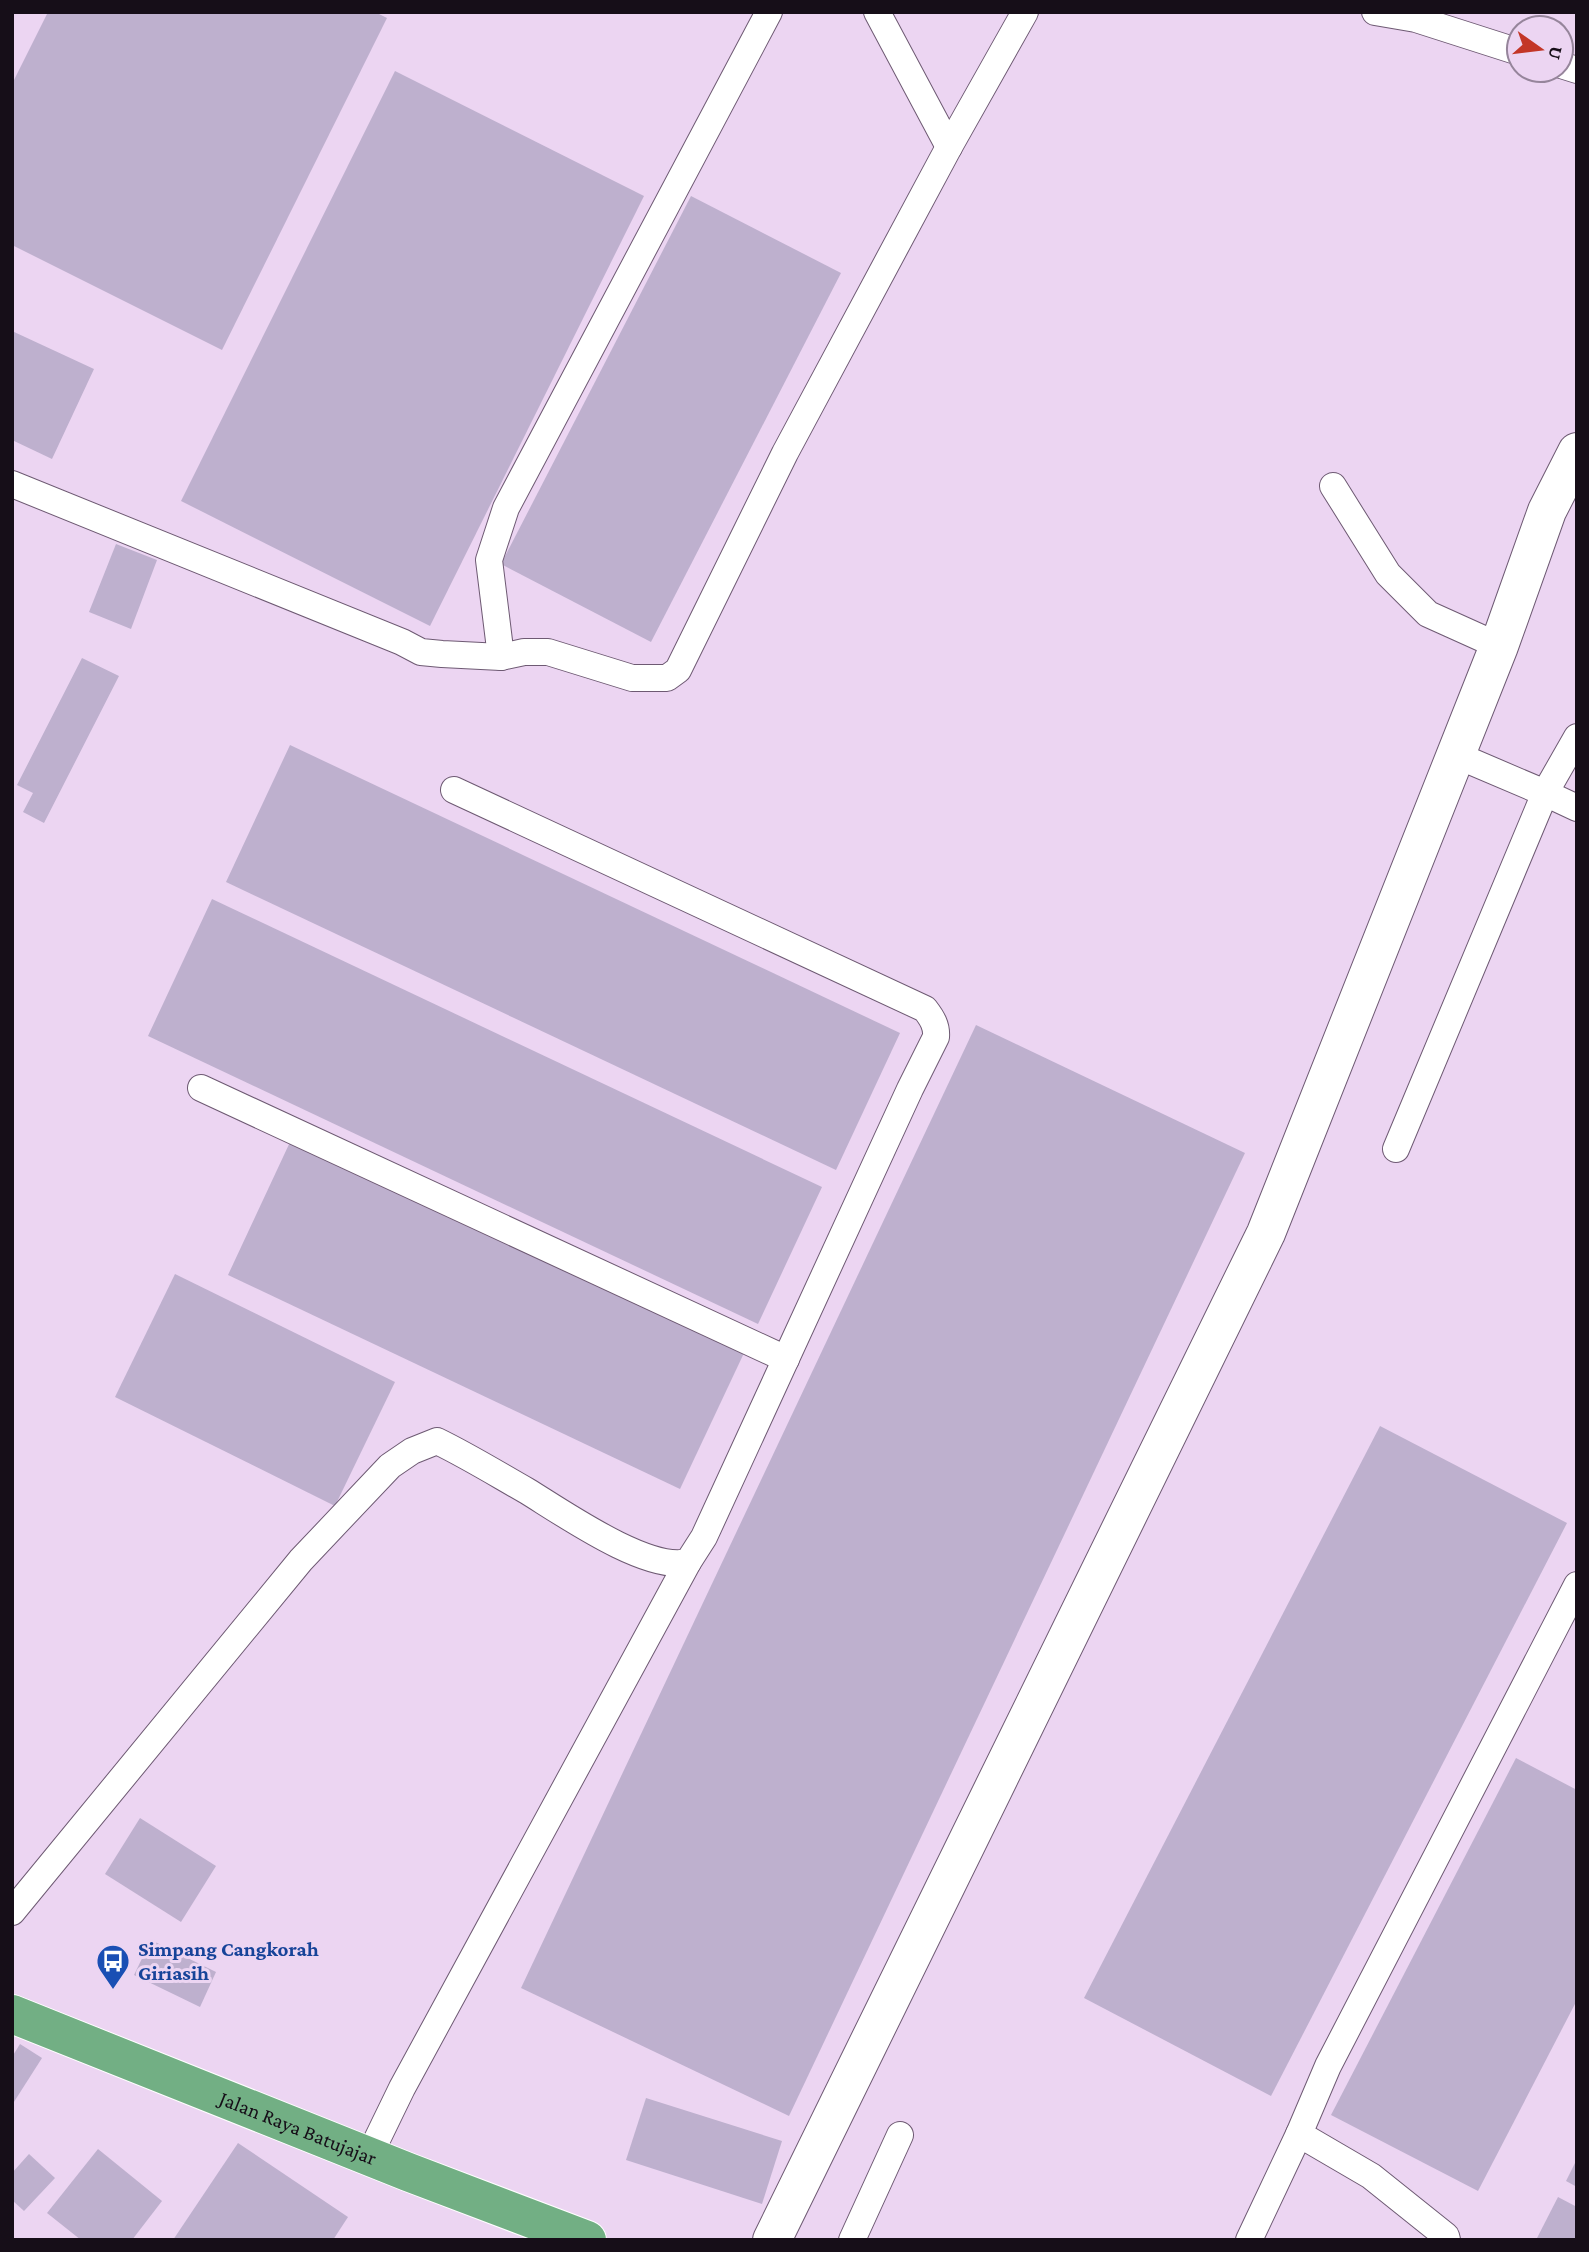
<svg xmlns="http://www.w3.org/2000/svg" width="1589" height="2252" font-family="'Crimson Pro',serif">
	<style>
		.building { fill: #beb0ce }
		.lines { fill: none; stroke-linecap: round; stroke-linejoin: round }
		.service-casing { stroke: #6e5a73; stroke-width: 28 }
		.minor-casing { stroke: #6e5a73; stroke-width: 40 }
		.trunk-casing { stroke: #fff; stroke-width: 40 }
		.service { stroke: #fff; stroke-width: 26 }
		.minor { stroke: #fff; stroke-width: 38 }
		.trunk { stroke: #72af84; stroke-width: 38 }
		.labels { text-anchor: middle; stroke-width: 6; stroke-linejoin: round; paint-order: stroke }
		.transit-label { font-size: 21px; font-weight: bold; fill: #164399; stroke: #ecd5f2; text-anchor: start }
		.street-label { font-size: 21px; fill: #160e18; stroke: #ecd5f2 }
	</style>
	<rect width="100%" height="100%" fill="#ecd5f2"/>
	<!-- building -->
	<g class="building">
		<path d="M48,12h327l12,6 -165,332 -210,-105v-161z"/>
		<path d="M395,71l249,125 -214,430 -249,-125z"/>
		<path d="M691,196l150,77 -190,369 -150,-78z"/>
		<path d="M12,331l82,38 -42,90 -40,-19z"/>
		<path d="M116,544l41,16 -26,69 -42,-17z"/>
		<path d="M82,658l37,18 -75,147 -21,-11 10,-19 -16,-8z"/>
		<path d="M290,745l610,288 -64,137 -610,-288z"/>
		<path d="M212,899l610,288 -64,137 -610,-288z"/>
		<path d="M976,1025l269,128 -456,963 -268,-128z"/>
		<path d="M291,1140l453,213 -64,136 -452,-214z"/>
		<path d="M175,1274l220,108 -60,124 -220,-109z"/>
		<path d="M1380,1426l187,97 -296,573 -187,-98z"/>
		<path d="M1516,1758l61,32v210l-99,191 -147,-76z"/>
		<path d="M140,1818l76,48 -35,56 -76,-48z"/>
		<path d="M151,1940l65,32 -16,35 -66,-32z"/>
		<path d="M20,2044l22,14 -30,47v-48z"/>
		<path d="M646,2098l136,43 -20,63 -136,-44z"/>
		<path d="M238,2143l110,74 -15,23h-160z"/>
		<path d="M98,2149l64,52 -30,39h-51l-34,-27z"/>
		<path d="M29,2154l26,24 -31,33 -12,-11v-27z"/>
		<path d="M1577,2159v28l-11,-6z"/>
		<path d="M1558,2197l19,10v33h-41z"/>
	</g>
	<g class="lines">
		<defs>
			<g id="service">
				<path d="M877,12l72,135"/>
				<path d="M1375,12l41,7 103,33"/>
				<path d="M1561,65l16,5"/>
				<path d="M12,484l390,158 19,10 21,2 59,3 23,-5h24l84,26h35l11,-8 107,-217 164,-306 76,-135"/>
				<path d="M1333,486l55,88 40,40 71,32"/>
				<path d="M501,657l-12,-97 17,-52 263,-496"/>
				<path d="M1577,737l-32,56 32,15"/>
				<path d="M201,1088l585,271"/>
				<path d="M1396,1149l149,-356 -89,-38"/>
				<path d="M12,1912l289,-352 89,-94 22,-15 25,-10c31,15 60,33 90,50 36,22 120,81 161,71l16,-25 206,-448 26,-52c1,-11 -4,-19 -11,-28l-471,-219"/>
				<path d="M369,2156l33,-68 286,-526"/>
				<path d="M852,2240l48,-105"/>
				<path d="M1249,2240l50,-106"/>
				<path d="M1447,2240l-1,-4 -75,-60 -72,-42 29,-68 249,-481"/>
			</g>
			<path id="minor" d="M772,2240l494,-1007 233,-587 48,-135 30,-59"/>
			<g id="trunk">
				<path id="s1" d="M12,2014l396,158 179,68"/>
			</g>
		</defs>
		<!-- service casing -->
		<use href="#service" class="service-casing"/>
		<!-- minor casing -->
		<use href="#minor" class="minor-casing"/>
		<!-- trunk casing -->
		<use href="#trunk" class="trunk-casing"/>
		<!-- service -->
		<use href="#service" class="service"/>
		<!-- minor -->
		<use href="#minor" class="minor"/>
		<!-- trunk -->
		<use href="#trunk" class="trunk"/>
	</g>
	<!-- icons -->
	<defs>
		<symbol id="bus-pin" viewBox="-11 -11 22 30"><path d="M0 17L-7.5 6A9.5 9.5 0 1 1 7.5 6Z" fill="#1a4fb4" stroke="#ecd5f2"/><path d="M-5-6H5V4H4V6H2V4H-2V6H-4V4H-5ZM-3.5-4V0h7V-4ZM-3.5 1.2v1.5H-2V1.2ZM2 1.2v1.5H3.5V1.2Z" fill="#fff"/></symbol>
	</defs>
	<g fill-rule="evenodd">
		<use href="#bus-pin" x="94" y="1942" width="38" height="52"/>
	</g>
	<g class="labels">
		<!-- transit labels -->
		<g class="transit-label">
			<text x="138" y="1956">Simpang Cangkorah<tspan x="138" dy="24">Giriasih</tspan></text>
		</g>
		<!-- street labels -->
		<g class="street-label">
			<text dy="7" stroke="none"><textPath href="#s1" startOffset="308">Jalan Raya Batujajar</textPath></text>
		</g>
	</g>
	<!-- border -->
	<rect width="1589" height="2252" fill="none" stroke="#160e18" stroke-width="28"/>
	<!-- north arrow -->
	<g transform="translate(1540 49) rotate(104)"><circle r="33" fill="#ecd5f2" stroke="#96859b" stroke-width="2"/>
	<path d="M0-5L12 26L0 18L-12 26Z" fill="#c33627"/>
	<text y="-10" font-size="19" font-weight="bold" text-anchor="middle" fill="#160e18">U</text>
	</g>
</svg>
